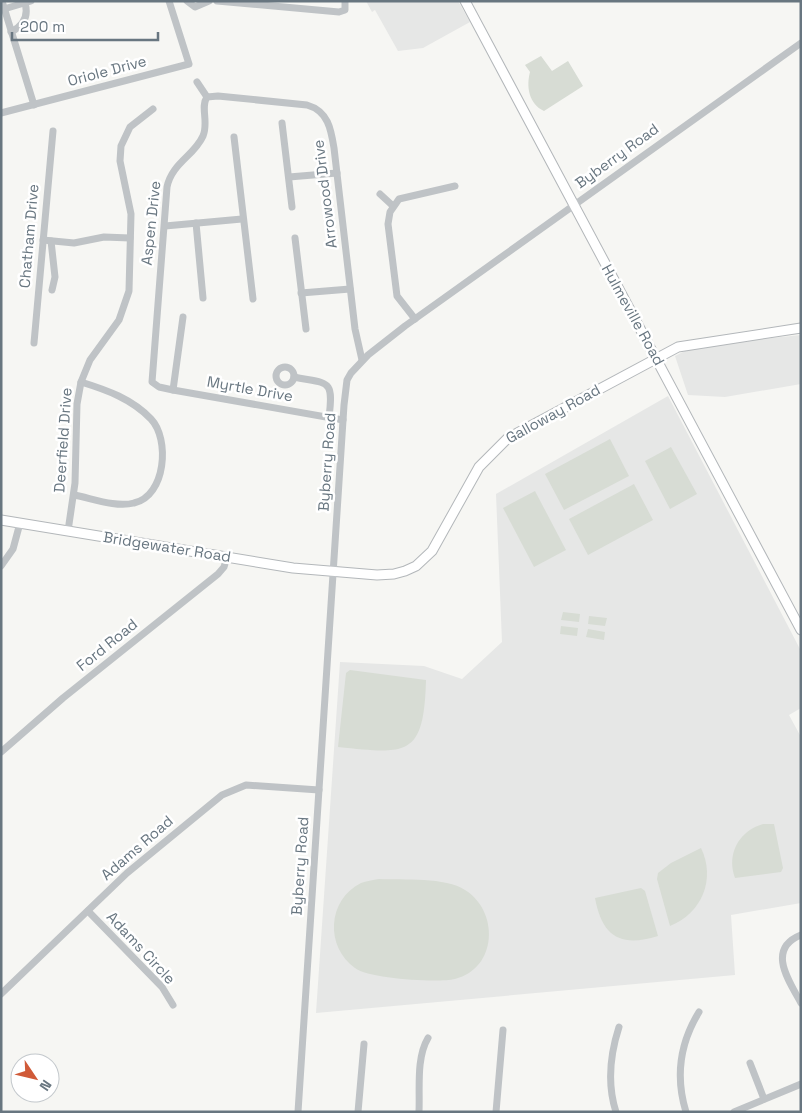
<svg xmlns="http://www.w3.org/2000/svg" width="802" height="1113" font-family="'Space Grotesk',sans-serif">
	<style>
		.built { fill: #e6e7e6 }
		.green { fill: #d7dcd4 }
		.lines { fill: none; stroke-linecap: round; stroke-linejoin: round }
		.major-casing { stroke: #b3b7ba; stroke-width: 11 }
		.minor { stroke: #bfc3c6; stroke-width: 7 }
		.major { stroke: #fff; stroke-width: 9 }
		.labels { text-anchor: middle; stroke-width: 5; stroke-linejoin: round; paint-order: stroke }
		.street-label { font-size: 15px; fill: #687680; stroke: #fff }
	</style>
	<rect width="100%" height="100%" fill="#f6f6f3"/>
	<!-- built -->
	<g class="built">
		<path d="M366,1h92l12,21 -47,26 -25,3 -23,-41 -3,2z"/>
		<path d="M801,335v49l-76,13 -37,-2 -13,-39 12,-6 34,-7z"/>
		<path d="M668,396l133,255v57l-12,7 12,22v166l-70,12 4,60 -419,38 24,-351 84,4 38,13 40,-37 -6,-148z"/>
	</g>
	<!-- green -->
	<g class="green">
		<path d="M541,56l11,15 16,-10 15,25 -39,25c-15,-7 -18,-24 -14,-39l-5,-7z"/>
		<path d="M610,439l19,37 -65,34 -19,-36z"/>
		<path d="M671,447l26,47 -27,15 -25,-48z"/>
		<path d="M634,484l19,36 -65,35 -19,-36z"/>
		<path d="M535,491l31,59 -32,17 -31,-59z"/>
		<path d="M563,612l17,2 -1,8 -18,-2z"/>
		<path d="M589,616l18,2 -2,8 -17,-2z"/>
		<path d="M561,626l17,2 -1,8 -17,-2z"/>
		<path d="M588,629l17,3 -1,8 -18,-3z"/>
		<path d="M350,670l76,10c-2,78 -19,74 -88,67l8,-74z"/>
		<path d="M763,824h11l9,44 -2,4 -46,6c-9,-24 4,-47 28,-54z"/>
		<path d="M701,848c15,31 1,65 -31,78l-13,-47 1,-6 13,-10z"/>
		<path d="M379,879c24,1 67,-2 86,11 34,21 33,78 -10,89 -17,4 -86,0 -100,-11 -30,-21 -28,-68 6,-85 5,-2 12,-3 18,-4z"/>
		<path d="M641,888l4,3 13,45c-38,12 -56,0 -63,-38z"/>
	</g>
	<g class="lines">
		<defs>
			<g id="major">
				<path d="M465,1l336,629"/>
				<path d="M1,520l292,48 84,7 17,-1 11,-3 11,-5 16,-15 47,-84 29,-29 170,-91 123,-19"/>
			</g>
		</defs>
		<!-- major casing -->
		<use href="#major" class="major-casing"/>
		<!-- minor -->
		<g class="minor">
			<path d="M2,1l32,104"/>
			<path d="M187,1l8,6 14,-6"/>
			<path d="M217,1l122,11 6,-2v-9"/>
			<path d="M4,9l27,-8"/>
			<path d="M11,32c12,-6 18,-15 14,-29"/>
			<path d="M197,82l10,15"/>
			<path d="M207,97c-7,10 2,25 -4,39 -9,20 -31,27 -36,51l-15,195 7,5 14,3 170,30"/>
			<path d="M207,97l11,-1 89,9c21,6 24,24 27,43l21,181 7,31"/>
			<path d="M1,113l188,-49 -20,-63"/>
			<path d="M282,123l10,84"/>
			<path d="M234,137l19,162"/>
			<path d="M289,177l48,-4"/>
			<path d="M380,194l13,12"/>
			<path d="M196,223l7,75"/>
			<path d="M165,226l77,-7"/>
			<path d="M295,238l11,91"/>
			<path d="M43,240l31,3 30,-6 26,1"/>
			<path d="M51,241l4,36 -3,13"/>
			<path d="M301,293l49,-4"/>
			<path d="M415,319l-18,-23 -9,-72 2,-12 9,-13 56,-13"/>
			<path d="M34,343l19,-212"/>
			<circle cx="285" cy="376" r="9"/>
			<path d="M294,377c34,7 40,1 35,40"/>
			<path d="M173,390l10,-73"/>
			<path d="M74,495c17,3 42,13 60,8 32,-7 36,-64 17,-84 -19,-20 -44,-29 -70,-37"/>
			<path d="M68,531l7,-48 2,-79 4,-22 9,-22 29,-40 10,-29 2,-77 -11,-53 1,-15 9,-19 23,-18"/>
			<path d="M1,566l12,-17 7,-26"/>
			<path d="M1,752l62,-54 155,-124 6,-7 3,-10"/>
			<path d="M88,911l74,76 11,18"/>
			<path d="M801,935c-35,14 -12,46 0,68"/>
			<path d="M1,994l126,-121 95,-78 24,-10 73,5"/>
			<path d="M750,1063l14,36"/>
			<path d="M298,1112l46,-707 3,-25 4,-7 17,-18 37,-29 396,-283"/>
			<path d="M358,1112l6,-68"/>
			<path d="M419,1112c1,-23 -3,-54 9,-74"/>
			<path d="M496,1112l7,-82"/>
			<path d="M616,1112c-9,-28 -6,-57 3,-85"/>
			<path d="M686,1112c-11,-36 -6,-69 13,-100"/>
			<path d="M734,1112l67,-28"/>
		</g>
		<!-- major -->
		<use href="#major" class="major"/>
	</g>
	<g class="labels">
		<!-- street labels -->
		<g class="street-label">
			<text transform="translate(107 71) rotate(-15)" y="5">Oriole Drive</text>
			<text transform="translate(617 156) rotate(-36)" y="5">Byberry Road</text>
			<text transform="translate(325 194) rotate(-97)" y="5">Arrowood Drive</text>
			<text transform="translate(151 223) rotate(-84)" y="5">Aspen Drive</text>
			<text transform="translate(29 236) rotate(-85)" y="5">Chatham Drive</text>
			<text transform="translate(633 315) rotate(61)" y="5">Hulmeville Road</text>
			<text transform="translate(250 389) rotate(10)" y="5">Myrtle Drive</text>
			<text transform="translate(553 414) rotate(-29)" y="5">Galloway Road</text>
			<text transform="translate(63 440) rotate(-86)" y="5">Deerfield Drive</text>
			<text transform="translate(327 462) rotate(-86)" y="5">Byberry Road</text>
			<text transform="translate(167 547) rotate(9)" y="5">Bridgewater Road</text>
			<text transform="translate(107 645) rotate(-39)" y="5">Ford Road</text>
			<text transform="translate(137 848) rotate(-41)" y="5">Adams Road</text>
			<text transform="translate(300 866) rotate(-86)" y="5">Byberry Road</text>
			<text transform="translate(141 948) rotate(47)" y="5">Adams Circle</text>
		</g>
	</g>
	<!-- border -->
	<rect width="802" height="1113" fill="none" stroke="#687680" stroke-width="5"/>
	<!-- north arrow -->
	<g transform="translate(35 1078) rotate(125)"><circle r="24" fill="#ffffff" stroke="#c3c8cc"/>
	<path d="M0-4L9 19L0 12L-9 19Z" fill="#d05a38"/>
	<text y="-8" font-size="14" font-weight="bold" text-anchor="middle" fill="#687680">N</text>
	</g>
	<!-- scale -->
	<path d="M12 32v8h146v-8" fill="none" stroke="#687680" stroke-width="2.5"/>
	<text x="20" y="32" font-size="15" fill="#687680" stroke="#ffffff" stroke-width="4" paint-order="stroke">200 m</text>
</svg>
